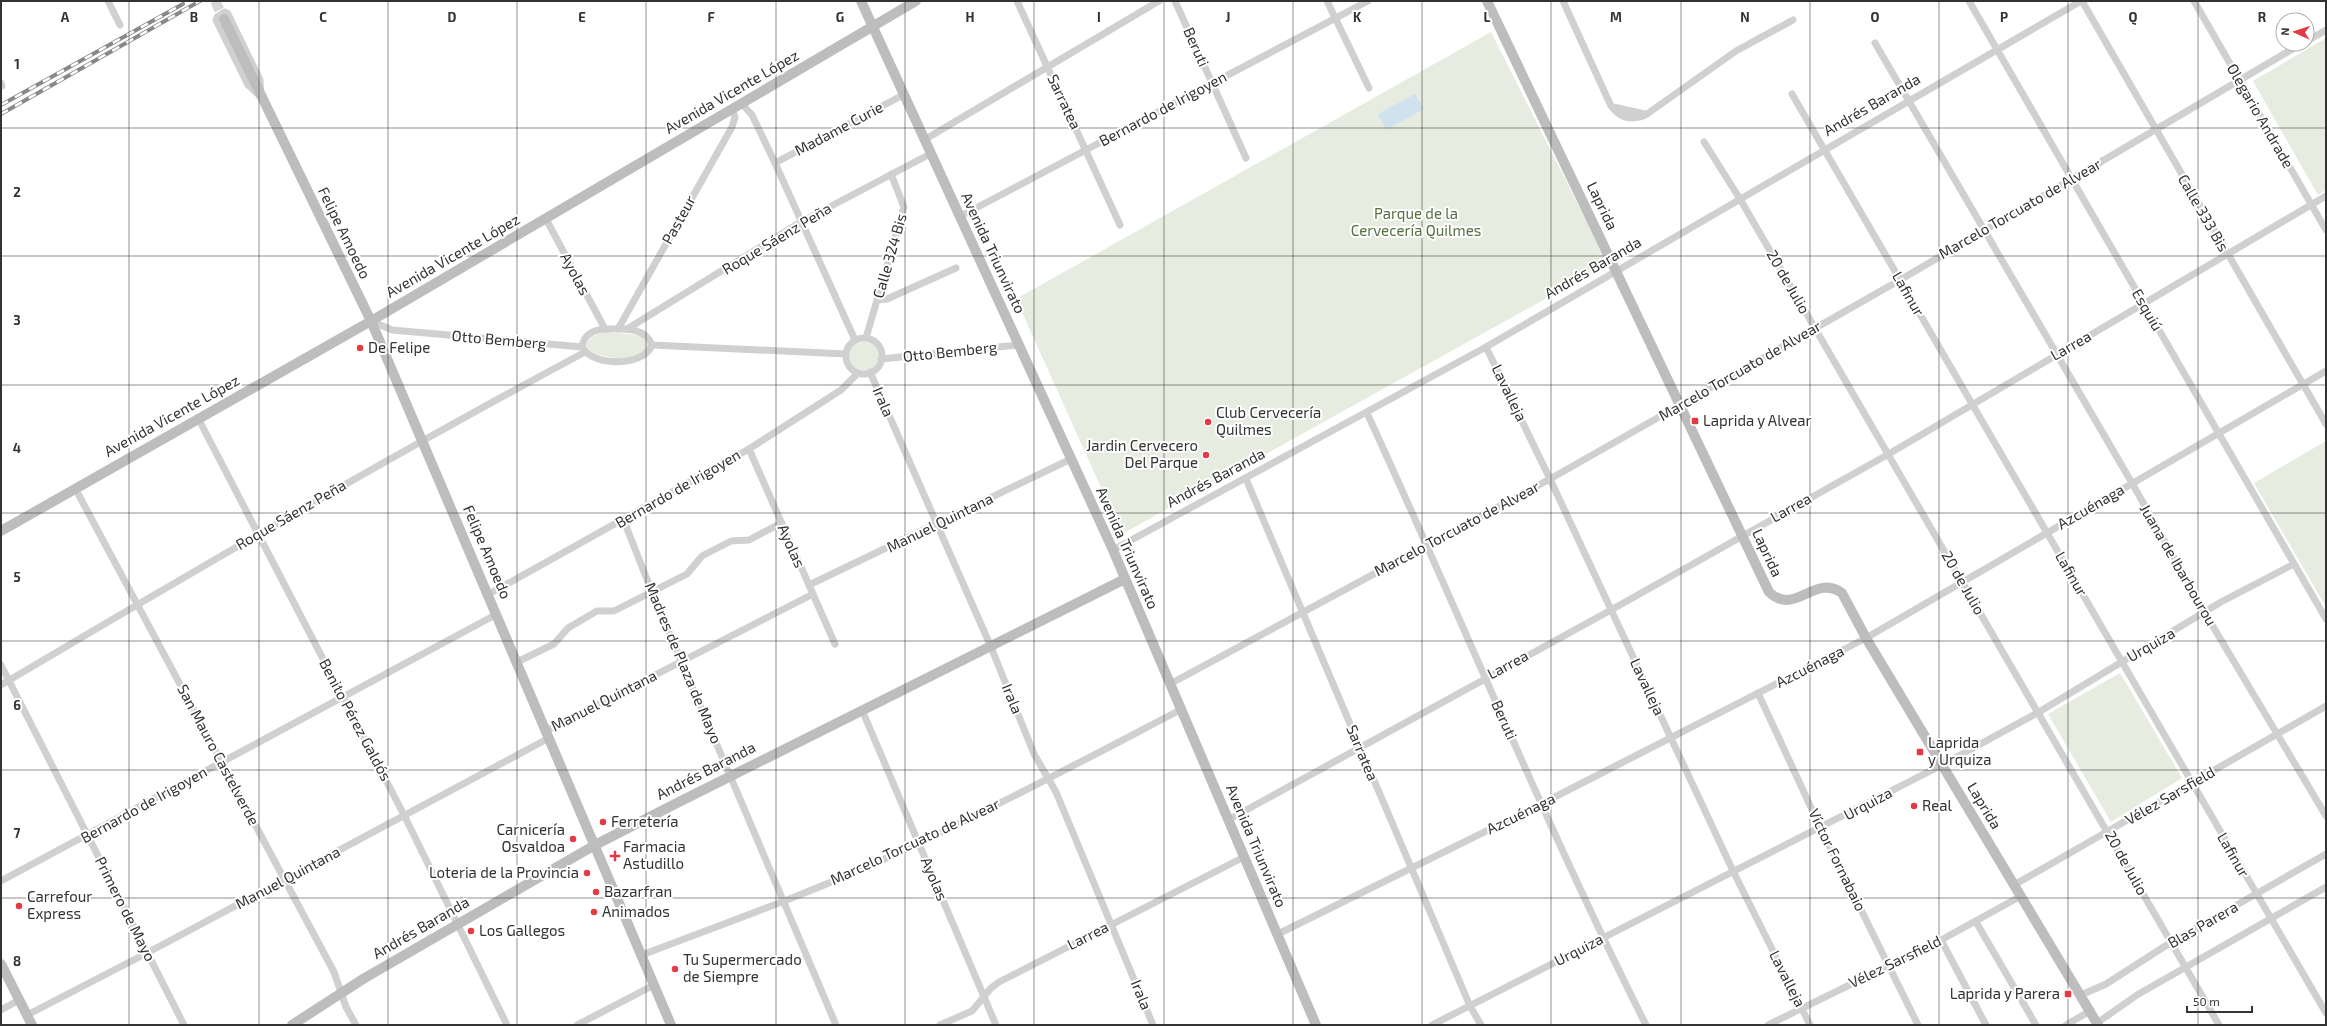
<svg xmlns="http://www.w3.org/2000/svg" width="2327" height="1026" font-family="'Exo 2',sans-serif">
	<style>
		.green { fill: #e6ecdf }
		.water { fill: #cfe2ee }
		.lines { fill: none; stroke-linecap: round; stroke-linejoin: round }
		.secondary-tunnel { stroke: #d6d6d6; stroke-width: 10; stroke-dasharray: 10 5; stroke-linecap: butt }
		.street { stroke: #d0d0d0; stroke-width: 7 }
		.secondary { stroke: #bdbdbd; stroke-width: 10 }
		.rail-casing { stroke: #888; stroke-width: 4 }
		.rail { stroke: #fff; stroke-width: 2.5; stroke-dasharray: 8; stroke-linecap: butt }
		.grid { fill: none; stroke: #333; stroke-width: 1; stroke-opacity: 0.55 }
		.poi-dot { fill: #e63946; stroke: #fff; stroke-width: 1.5 }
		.labels { text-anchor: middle; stroke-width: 4; stroke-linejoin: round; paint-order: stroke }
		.street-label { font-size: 15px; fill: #333; stroke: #fff }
		.park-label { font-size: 15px; fill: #56703f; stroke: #fff }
		.poi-label { font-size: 15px; fill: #333; stroke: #fff; text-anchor: start }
		.grid-label { font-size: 13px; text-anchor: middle; font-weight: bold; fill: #333; stroke: #fff; stroke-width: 4; stroke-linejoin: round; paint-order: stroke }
	</style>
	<rect width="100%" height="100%" fill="#fff"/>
	<!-- green -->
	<g class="green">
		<path d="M1491,32l117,232 -486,270 -106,-235z"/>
		<path d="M2326,38v152l-8,5 -65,-114z"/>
		<path d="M605,332l35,3 10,10c-3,2 -6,7 -9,9 -13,8 -45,4 -55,-7 2,-10 10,-13 19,-15z"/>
		<circle cx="864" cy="356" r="14"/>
		<path d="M2326,441v166l-72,-124z"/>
		<path d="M2120,673l62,105 -71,44 -63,-108z"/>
	</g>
	<!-- water -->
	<path class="water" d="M1415,94l9,15 -38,21 -8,-16z"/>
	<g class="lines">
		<!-- secondary-tunnel -->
		<path class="secondary-tunnel" d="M215,1l9,18"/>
		<!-- street -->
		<g class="street">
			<path d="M108,1l12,24"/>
			<path d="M1017,1l103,224"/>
			<path d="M1175,1l71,157"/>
			<path d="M1327,1l42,87"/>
			<path d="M1563,1l48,105c10,13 22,15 36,8l89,-63 57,-31"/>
			<path d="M1969,1l357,618"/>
			<path d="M2082,1l244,423"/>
			<path d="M2194,1l132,229"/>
			<path d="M225,12l3,2 32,66 1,17 -13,-12 -32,-65 1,-3z"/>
			<path d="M2307,41l19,-11"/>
			<path d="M1875,43l257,440 73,130 121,203"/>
			<path d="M1,83l1,3"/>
			<path d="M1792,94l534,919"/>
			<path d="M742,104l10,11 23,48 80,177"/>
			<path d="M1613,107l32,7"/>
			<path d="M924,140l235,-139"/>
			<path d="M1704,142l36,57 479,826"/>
			<path d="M775,163l128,-68"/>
			<path d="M959,217l409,-216"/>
			<path d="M546,219l59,110"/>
			<path d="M878,300l9,-1 69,-31"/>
			<path d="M371,321l21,9 190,17"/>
			<path d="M605,329c17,0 40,-3 47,16 -8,22 -59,22 -70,2 2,-13 11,-17 23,-18z"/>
			<path d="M618,329l114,-202 3,-10 -3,-7"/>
			<path d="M627,329l174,-107 129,-68"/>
			<path d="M866,338l38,-131 -13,-33"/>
			<circle cx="864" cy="356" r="18"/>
			<path d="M652,345l194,9"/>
			<path d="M1486,347l64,132 184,394 76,152"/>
			<path d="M881,359l138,-14"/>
			<path d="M870,372l121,275 43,107 22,38 97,233"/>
			<path d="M1367,413c94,204 178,411 279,612"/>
			<path d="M198,418l206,397 103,210"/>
			<path d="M749,449l86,195"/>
			<path d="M1246,479l224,527 11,19"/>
			<path d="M75,488l259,484 12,35 10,18"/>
			<path d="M624,521l28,71 184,433"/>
			<path d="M1113,550l373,-203 595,-346"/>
			<path d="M809,585l262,-126"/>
			<path d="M489,594l260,-145 92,-59 17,-17"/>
			<path d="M517,662l37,-18 14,-16 29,-17h17l73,-37 15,-18 29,-15 18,-1 32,-17"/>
			<path d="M1,665l183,360"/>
			<path d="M1170,684l380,-205 350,-199 401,-236"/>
			<path d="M1,685c193,-114 386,-227 584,-333"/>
			<path d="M1758,693l63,136 97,196"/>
			<path d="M862,710l134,315"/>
			<path d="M546,731l267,-137"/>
			<path d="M1228,820l383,-210 276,-155 439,-259"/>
			<path d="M1,881l496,-267"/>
			<path d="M2014,885l312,-179"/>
			<path d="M1976,922l60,103"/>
			<path d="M1278,934l263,-130 325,-166 460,-267"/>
			<path d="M1941,940l45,85"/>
			<path d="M642,955c89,-34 180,-66 266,-107 92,-43 182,-91 272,-138"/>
			<path d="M2081,995l25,-11 64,-41 156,-89"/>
			<path d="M1,1010l18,-10"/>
			<path d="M27,1015l120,-62 402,-215"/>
			<path d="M2097,1023l40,-28 189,-108"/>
			<path d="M577,1025l77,-40"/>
			<path d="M940,1025l32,-14 19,-23 8,-6 245,-125"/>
			<path d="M1432,1025l510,-260 97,-53 182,-110 73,-38"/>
			<path d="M1768,1025l173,-85 80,-44"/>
			<path d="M2066,1025l24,-14"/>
		</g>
		<!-- secondary -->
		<g class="secondary">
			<path d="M861,1l252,549 203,475"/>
			<path d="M1487,1l282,591c26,25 45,-19 73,1l24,45 232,387"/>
			<path d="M224,19l147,302 300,704"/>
			<path d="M1,531l370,-210 545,-320"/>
			<path d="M1,964l31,61"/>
			<path d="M292,1025l71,-46 232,-134 80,-41 450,-225"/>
		</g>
		<defs>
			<g id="rail">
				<path d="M1,105l182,-101"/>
				<path d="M1,114l199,-113"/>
			</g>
		</defs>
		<!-- rail casing -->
		<use href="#rail" class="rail-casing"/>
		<!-- rail -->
		<use href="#rail" class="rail"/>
	</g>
	<!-- grid -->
	<path class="grid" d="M129,1v1024M259,1v1024M388,1v1024M517,1v1024M646,1v1024M776,1v1024M905,1v1024M1034,1v1024M1164,1v1024M1293,1v1024M1422,1v1024M1551,1v1024M1681,1v1024M1810,1v1024M1939,1v1024M2068,1v1024M2198,1v1024M1,128h2325M1,256h2325M1,385h2325M1,513h2325M1,641h2325M1,770h2325M1,898h2325"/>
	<!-- markers -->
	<g class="poi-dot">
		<circle cx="360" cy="348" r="4"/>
		<rect x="1691" y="417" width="8" height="8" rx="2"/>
		<circle cx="1208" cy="422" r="4"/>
		<circle cx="1206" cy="455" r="4"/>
		<rect x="1916" y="748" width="8" height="8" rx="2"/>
		<circle cx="1914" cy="806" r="4"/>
		<circle cx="603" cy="822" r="4"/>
		<circle cx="573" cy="839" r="4"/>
		<path d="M613 850h4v4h4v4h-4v4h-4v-4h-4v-4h4z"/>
		<circle cx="587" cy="873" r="4"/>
		<circle cx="596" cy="892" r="4"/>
		<circle cx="19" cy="906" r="4"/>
		<circle cx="594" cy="912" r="4"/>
		<circle cx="471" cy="931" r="4"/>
		<circle cx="675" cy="969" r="4"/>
		<rect x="2064" y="990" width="8" height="8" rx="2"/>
	</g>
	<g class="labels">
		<!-- street labels -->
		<g class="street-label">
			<text transform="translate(1196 47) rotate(66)" y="5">Beruti</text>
			<text transform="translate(732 92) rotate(-30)" y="5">Avenida Vicente López</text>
			<text transform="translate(1064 102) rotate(65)" y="5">Sarratea</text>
			<text transform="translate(1872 105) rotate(-30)" y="5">Andrés Baranda</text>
			<text transform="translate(1163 109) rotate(-28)" y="5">Bernardo de Irigoyen</text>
			<text transform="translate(2260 116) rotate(60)" y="5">Olegario Andrade</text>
			<text transform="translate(839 129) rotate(-28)" y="5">Madame Curie</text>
			<text transform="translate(1602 206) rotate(64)" y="5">Laprida</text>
			<text transform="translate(2020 209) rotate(-30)" y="5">Marcelo Torcuato de Alvear</text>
			<text transform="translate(2203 213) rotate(60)" y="5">Calle 333 Bis</text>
			<text transform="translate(679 220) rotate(-61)" y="5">Pasteur</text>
			<text transform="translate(344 233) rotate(64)" y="5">Felipe Amoedo</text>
			<text transform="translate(777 239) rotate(-31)" y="5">Roque Sáenz Peña</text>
			<text transform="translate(993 253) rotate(65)" y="5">Avenida Triunvirato</text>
			<text transform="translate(453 256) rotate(-30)" y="5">Avenida Vicente López</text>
			<text transform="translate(890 256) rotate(-74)" y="5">Calle 324 Bis</text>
			<text transform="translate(1593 268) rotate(-30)" y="5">Andrés Baranda</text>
			<text transform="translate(575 274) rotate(62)" y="5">Ayolas</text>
			<text transform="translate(1788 282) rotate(60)" y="5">20 de Julio</text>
			<text transform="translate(1908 294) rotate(60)" y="5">Lafinur</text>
			<text transform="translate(2147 310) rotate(60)" y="5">Esquiú</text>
			<text transform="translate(499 340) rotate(5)" y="5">Otto Bemberg</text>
			<text transform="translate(2071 346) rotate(-30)" y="5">Larrea</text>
			<text transform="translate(950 352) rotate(-6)" y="5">Otto Bemberg</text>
			<text transform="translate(1740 371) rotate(-30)" y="5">Marcelo Torcuato de Alvear</text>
			<text transform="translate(1509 393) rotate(64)" y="5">Lavalleja</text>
			<text transform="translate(883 402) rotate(67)" y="5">Irala</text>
			<text transform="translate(172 416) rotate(-29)" y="5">Avenida Vicente López</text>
			<text transform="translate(1216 478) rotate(-28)" y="5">Andrés Baranda</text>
			<text transform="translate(678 489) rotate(-30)" y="5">Bernardo de Irigoyen</text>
			<text transform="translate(2091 507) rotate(-30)" y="5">Azcuénaga</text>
			<text transform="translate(1791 508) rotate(-29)" y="5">Larrea</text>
			<text transform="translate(291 515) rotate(-30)" y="5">Roque Sáenz Peña</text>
			<text transform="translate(940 523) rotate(-26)" y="5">Manuel Quintana</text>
			<text transform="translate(1457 529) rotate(-28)" y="5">Marcelo Torcuato de Alvear</text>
			<text transform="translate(791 546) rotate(66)" y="5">Ayolas</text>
			<text transform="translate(1127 548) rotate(66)" y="5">Avenida Triunvirato</text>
			<text transform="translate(487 552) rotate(67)" y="5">Felipe Amoedo</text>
			<text transform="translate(1767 553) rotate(65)" y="5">Laprida</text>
			<text transform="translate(2178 565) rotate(60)" y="5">Juana de Ibarbourou</text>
			<text transform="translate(2071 574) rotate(60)" y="5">Lafinur</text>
			<text transform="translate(1963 583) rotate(60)" y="5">20 de Julio</text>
			<text transform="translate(2151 645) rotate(-30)" y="5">Urquiza</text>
			<text transform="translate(683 663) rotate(67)" y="5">Madres de Plaza de Mayo</text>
			<text transform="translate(1508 665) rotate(-28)" y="5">Larrea</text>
			<text transform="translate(1810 667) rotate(-27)" y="5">Azcuénaga</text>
			<text transform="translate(1647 687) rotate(65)" y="5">Lavalleja</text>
			<text transform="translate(1012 699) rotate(68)" y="5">Irala</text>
			<text transform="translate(604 701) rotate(-27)" y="5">Manuel Quintana</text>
			<text transform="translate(355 720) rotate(62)" y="5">Benito Pérez Galdós</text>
			<text transform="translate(1504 720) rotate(66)" y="5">Beruti</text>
			<text transform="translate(1362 753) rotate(67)" y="5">Sarratea</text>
			<text transform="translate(218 755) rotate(62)" y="5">San Mauro Castelverde</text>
			<text transform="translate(706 771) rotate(-27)" y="5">Andrés Baranda</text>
			<text transform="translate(2170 796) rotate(-30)" y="5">Vélez Sarsfield</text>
			<text transform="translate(1868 804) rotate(-28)" y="5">Urquiza</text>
			<text transform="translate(144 805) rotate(-29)" y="5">Bernardo de Irigoyen</text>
			<text transform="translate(1984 806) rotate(59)" y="5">Laprida</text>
			<text transform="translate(1521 814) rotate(-26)" y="5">Azcuénaga</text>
			<text transform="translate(915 842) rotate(-25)" y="5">Marcelo Torcuato de Alvear</text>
			<text transform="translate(1256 846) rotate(67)" y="5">Avenida Triunvirato</text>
			<text transform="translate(2233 855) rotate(60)" y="5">Lafinur</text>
			<text transform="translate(1837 860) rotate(64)" y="5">Víctor Fornabaio</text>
			<text transform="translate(2126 863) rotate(61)" y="5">20 de Julio</text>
			<text transform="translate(288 878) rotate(-28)" y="5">Manuel Quintana</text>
			<text transform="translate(934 879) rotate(67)" y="5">Ayolas</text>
			<text transform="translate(125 909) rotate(63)" y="5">Primero de Mayo</text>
			<text transform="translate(2203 925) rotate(-30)" y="5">Blas Parera</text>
			<text transform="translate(421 928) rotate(-30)" y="5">Andrés Baranda</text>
			<text transform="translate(1088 936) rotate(-27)" y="5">Larrea</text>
			<text transform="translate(1579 950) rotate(-27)" y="5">Urquiza</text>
			<text transform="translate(1895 962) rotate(-26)" y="5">Vélez Sarsfield</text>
			<text transform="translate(1787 979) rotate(63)" y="5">Lavalleja</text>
			<text transform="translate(1141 995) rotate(68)" y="5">Irala</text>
		</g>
		<!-- park labels -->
		<g class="park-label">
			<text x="1416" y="219">Parque de la<tspan x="1416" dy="17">Cervecería Quilmes</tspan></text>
		</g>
		<!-- poi labels -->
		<g class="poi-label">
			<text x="368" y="353">De Felipe</text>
			<text x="1216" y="418">Club Cervecería<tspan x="1216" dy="17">Quilmes</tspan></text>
			<text x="1703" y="426">Laprida y Alvear</text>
			<text x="1198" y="451" text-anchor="end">Jardin Cervecero<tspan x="1198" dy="17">Del Parque</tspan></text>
			<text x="1928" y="748">Laprida<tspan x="1928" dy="17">y Urquiza</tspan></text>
			<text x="1922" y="811">Real</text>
			<text x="611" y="827">Ferretería</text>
			<text x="565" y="835" text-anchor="end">Carnicería<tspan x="565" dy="17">Osvaldoa</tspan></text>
			<text x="623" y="852">Farmacia<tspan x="623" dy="17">Astudillo</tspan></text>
			<text x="579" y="878" text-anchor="end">Loteria de la Provincia</text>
			<text x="604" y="897">Bazarfran</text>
			<text x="27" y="902">Carrefour<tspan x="27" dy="17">Express</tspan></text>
			<text x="602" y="917">Animados</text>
			<text x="479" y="936">Los Gallegos</text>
			<text x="683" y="965">Tu Supermercado<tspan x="683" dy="17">de Siempre</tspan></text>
			<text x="2060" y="999" text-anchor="end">Laprida y Parera</text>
		</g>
	</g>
	<g class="grid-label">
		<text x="65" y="22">A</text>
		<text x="194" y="22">B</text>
		<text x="323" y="22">C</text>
		<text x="452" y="22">D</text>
		<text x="582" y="22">E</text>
		<text x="711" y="22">F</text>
		<text x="840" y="22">G</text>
		<text x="970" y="22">H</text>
		<text x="1099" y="22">I</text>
		<text x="1228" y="22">J</text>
		<text x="1357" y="22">K</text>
		<text x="1487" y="22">L</text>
		<text x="1616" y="22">M</text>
		<text x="1745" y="22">N</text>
		<text x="1875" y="22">O</text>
		<text x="2004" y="22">P</text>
		<text x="2133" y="22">Q</text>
		<text x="2262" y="22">R</text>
		<text x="17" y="69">1</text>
		<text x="17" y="197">2</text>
		<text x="17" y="325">3</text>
		<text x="17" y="453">4</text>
		<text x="17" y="582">5</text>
		<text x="17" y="710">6</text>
		<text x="17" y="838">7</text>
		<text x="17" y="966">8</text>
	</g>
	<!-- border -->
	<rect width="2327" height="1026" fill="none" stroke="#333333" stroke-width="4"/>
	<!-- north arrow -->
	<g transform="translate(2295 32) rotate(273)"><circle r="19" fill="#ffffff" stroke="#adadad"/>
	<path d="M0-3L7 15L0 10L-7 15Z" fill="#e63946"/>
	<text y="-6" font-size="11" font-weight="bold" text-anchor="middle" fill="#333333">N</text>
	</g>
	<!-- scale -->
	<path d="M2187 1006v6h65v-6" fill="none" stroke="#333333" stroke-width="2"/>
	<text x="2193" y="1006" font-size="12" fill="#333333" stroke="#ffffff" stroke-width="3" paint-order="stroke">50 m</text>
</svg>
